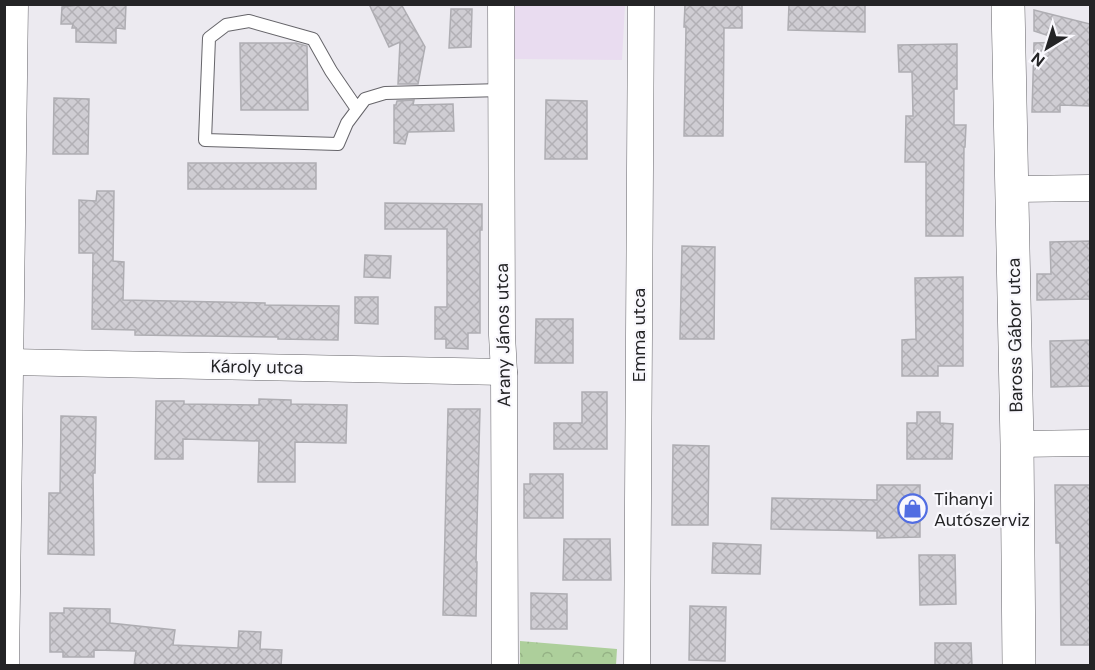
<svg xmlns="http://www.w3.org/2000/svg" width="1095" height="670" font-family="'DM Sans',sans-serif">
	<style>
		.commercial { fill: #e9dcf0 }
		.forest { fill: url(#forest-crowns) }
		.building { fill: url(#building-cross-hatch); stroke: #aeadb2; stroke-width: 1.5 }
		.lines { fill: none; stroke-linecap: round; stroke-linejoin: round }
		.lane-casing { stroke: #66656a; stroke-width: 14 }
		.street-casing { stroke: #66656a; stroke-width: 27 }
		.secondary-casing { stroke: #66656a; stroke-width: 34 }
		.lane { stroke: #fff; stroke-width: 12 }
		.street { stroke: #fff; stroke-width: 26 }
		.secondary { stroke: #fff; stroke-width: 33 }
		.labels { text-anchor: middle; stroke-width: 4.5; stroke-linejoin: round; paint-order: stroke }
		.street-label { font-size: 18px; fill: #242426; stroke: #f9f8fd }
		.poi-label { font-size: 18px; fill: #242426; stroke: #f9f8fd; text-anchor: start }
	</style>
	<defs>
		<pattern id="forest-crowns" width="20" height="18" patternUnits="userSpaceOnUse" patternTransform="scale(1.5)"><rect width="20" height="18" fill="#adcf9b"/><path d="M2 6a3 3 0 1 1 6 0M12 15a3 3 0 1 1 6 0" fill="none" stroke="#95b285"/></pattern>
		<pattern id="building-cross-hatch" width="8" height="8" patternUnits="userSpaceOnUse" patternTransform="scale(1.5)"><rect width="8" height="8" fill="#cfcdd3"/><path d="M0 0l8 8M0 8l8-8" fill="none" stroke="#b2b0b5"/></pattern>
	</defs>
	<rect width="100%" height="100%" fill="#eceaf0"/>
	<!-- commercial -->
	<path class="commercial" d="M515,5h110l-3,55 -108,-1z"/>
	<!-- forest -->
	<path class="forest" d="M520,641l97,8 -1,16h-96z"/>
	<!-- building -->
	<g class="building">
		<path d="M85,4h41l-1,25 -9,-1v15l-40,-1v-14h-4l1,-4h-12l1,-17z"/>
		<path d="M369,4h32l24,43 -7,37h-20l2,-42 -11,5z"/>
		<path d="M685,4h57v24h-18l-1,108h-39l2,-109h-2z"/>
		<path d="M789,4h76v28l-77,-2z"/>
		<path d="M451,9h21l-1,38 -22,1z"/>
		<path d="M1034,10l56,14v82l-30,-1v7h-28l2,-69 34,-1 -34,-11z"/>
		<path d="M240,43h56l11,3 1,64h-67z"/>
		<path d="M957,44v45h-3v36h12l-1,22h-1l-1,89h-37v-74h-21l1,-46h7l-1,-44h-13l-1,-27z"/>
		<path d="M54,98l35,1 -1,55h-35z"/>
		<path d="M414,100l-1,5 40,-1 1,27 -46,1 -3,12 -11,-1v-38h2l1,-4z"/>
		<path d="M546,100l41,1v58h-42z"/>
		<rect x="188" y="163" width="128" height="26"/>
		<path d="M97,191h17l-1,70 11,1 -1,38 142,3v2l74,1 -1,34 -60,-1v-2l-143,-2v-5l-43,-1 1,-76h-14v-53l17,1z"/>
		<path d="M385,203l97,1v26h-2v103h-12v16l-22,-1v-9h-11v-32h12v-78h-62z"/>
		<path d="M1090,241v58l-53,1v-26h14l-1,-32z"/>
		<path d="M682,246l33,1 -1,92h-34z"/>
		<path d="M365,255l26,1 -1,22 -26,-1z"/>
		<path d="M963,277v89h-25v10h-36v-36l14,-1 -1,-61z"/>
		<path d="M355,297h23v27l-23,-1z"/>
		<path d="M536,319h37v44h-38z"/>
		<path d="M1090,340v46l-39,1 -1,-46z"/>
		<path d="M582,392h25v57h-53v-26h28z"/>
		<path d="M259,399l32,1v4l56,1 -1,38 -51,-1v40h-37l1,-41 -76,-2v20h-28l1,-58h28v3l75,1z"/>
		<path d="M448,409h32l-4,153h1l-1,54 -33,-1z"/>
		<path d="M917,412h23v11l13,1 -1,35h-45v-36h10z"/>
		<path d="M61,416l35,1 -1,56h-2l1,82 -46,-1 1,-61h11z"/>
		<path d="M673,445l36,1 -1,79h-36z"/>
		<path d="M530,474h33v44h-39v-34h6z"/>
		<path d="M877,485h43v52l-43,1v-7l-106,-2 1,-31 105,2z"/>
		<path d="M1055,485h35v160h-29l-1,-102h-4z"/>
		<path d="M564,539h46l1,41h-48z"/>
		<path d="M713,543l48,2 -1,29 -48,-1z"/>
		<path d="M919,555h36l1,49 -36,1z"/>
		<path d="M531,593l36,1v35h-36z"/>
		<path d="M690,606l36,1 -1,54 -36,-1z"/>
		<path d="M64,608l46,1v14l65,7 -2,15 65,3 1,-17 22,1 -1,17 22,1 -1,16h-147l2,-15 -42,-1v7h-31v-5h-13v-39h14z"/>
		<path d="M935,643h36l1,23h-37z"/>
	</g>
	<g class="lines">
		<defs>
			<path id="lane" d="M357,109l-26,-38 -18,-32 -64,-18 -23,4 -17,13 -4,102 133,4 9,-21 18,-24 20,-6 117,-3"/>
			<g id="street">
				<path d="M501,4l1,331 2,37 1,294"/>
				<path d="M1012,189l78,-1"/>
				<path d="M10,362l494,10"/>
				<path d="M1017,444l73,-1"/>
				<path d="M6,666l9,-662"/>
				<path d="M637,666l4,-662"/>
			</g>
			<path id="secondary" d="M1008,4l9,440 2,222"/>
		</defs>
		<!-- lane casing -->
		<use href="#lane" class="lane-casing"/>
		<!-- street casing -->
		<use href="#street" class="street-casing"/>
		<!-- secondary casing -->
		<use href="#secondary" class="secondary-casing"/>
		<!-- lane -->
		<use href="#lane" class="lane"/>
		<!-- street -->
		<use href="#street" class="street"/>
		<!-- secondary -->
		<use href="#secondary" class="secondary"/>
	</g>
	<!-- icons -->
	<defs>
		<symbol id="shop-ring" viewBox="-11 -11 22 22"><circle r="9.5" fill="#f9f8fd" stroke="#516de2" stroke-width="1.5"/><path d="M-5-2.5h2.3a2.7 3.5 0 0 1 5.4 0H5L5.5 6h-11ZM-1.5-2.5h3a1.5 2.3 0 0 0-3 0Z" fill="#516de2"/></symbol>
	</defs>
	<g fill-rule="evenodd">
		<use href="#shop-ring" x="896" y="492" width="33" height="33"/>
	</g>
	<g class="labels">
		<!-- street labels -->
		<g class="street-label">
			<text transform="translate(503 335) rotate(-91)" y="6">Arany János utca</text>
			<text transform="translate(639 335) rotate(-90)" y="6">Emma utca</text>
			<text transform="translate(1015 335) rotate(-91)" y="6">Baross Gábor utca</text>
			<text transform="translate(257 367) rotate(1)" y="6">Károly utca</text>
		</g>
		<!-- poi labels -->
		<g class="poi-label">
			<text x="934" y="505">Tihanyi<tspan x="934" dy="21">Autószerviz</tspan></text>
		</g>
	</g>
	<!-- border -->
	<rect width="1095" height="670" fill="none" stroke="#242426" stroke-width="12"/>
	<!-- north arrow -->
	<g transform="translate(1047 48) rotate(218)" stroke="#f9f8fd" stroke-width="4.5" paint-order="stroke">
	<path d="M0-4.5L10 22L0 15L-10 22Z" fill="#242426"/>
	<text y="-9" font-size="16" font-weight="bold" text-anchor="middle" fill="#242426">N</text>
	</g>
</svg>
